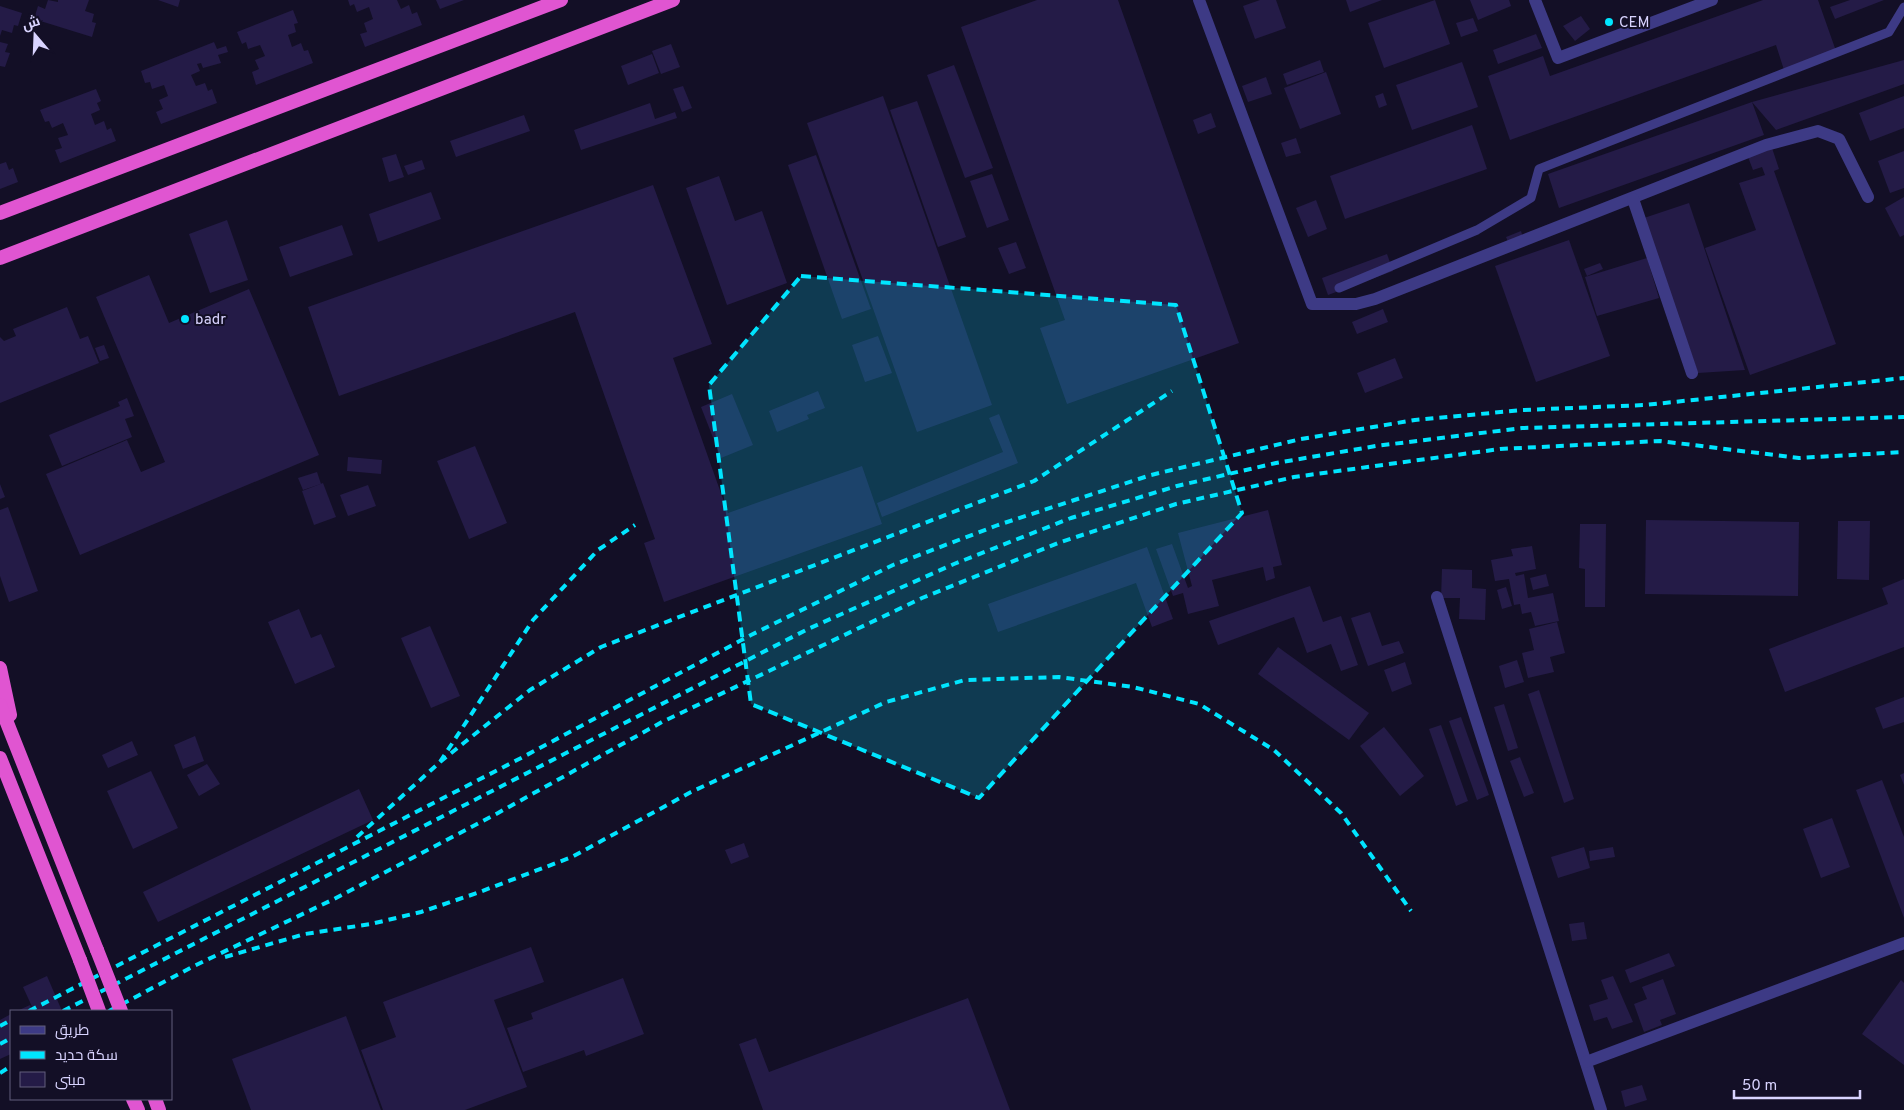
<svg xmlns="http://www.w3.org/2000/svg" width="1904" height="1110" font-family="Overpass,Cairo,sans-serif">
	<style>
		.building { fill: #241b47 }
		.lines { fill: none; stroke-linecap: round; stroke-linejoin: round }
		.service { stroke: #3d3a85; stroke-width: 9 }
		.minor { stroke: #3d3a85; stroke-width: 12 }
		.trunk { stroke: #e055d1; stroke-width: 14 }
		.rail { stroke: #00e5ff; stroke-width: 4; stroke-dasharray: 8 6; stroke-linecap: butt }
		.trunk-bridge { stroke: #e055d1; stroke-width: 14 }
		.marked { fill: #00e5ff; fill-opacity: 0.2; stroke: #00e5ff; stroke-width: 4; stroke-dasharray: 10 6; stroke-linejoin: round }
		.poi-dot { fill: #00e5ff; stroke: #130f26; stroke-width: 2 }
		.labels { text-anchor: middle; stroke-width: 4; stroke-linejoin: round; paint-order: stroke }
		.poi-label { font-size: 15px; fill: #d9d4ff; stroke: #130f26; text-anchor: start }
	</style>
	<rect width="100%" height="100%" fill="#130f26"/>
	<!-- building -->
	<g class="building">
		<path d="M48,0l10,2v-2h31l-4,11 9,3 -2,8 4,1 -4,14 -58,-18 4,-13 7,3z"/>
		<path d="M158,0h22l-2,7z"/>
		<path d="M348,0h49l4,9 8,-4 3,9 5,-2 5,13 -57,22 -5,-13 7,-2 -3,-9 9,-4 -4,-12 -12,5 -3,-8 -4,2z"/>
		<path d="M436,0h28l-24,9z"/>
		<path d="M1037,0h81l121,343 -172,61 -27,-76 25,-8 -104,-293z"/>
		<path d="M1260,0h16l10,28 -31,11 -12,-33z"/>
		<path d="M1346,0h36l-32,12z"/>
		<path d="M1435,0l15,44 -66,24 -16,-45z"/>
		<path d="M1470,0h39l2,6 -33,14z"/>
		<path d="M1763,0h55l18,51 -52,19 -8,-25 -266,95 -22,-64 55,-20 7,20z"/>
		<path d="M1850,0h34l-49,19 -5,-12z"/>
		<path d="M0,6l22,7 -4,13 -4,-1 -2,8 -10,-3 -2,6z"/>
		<path d="M293,10l5,13 -4,1 2,8 -8,3 4,12 9,-4 3,8 4,-1 5,13 -57,22 -4,-13 7,-3 -4,-9 10,-4 -5,-11 -12,4 -2,-7 -4,2 -5,-12z"/>
		<path d="M1581,16l9,13 -15,12 -12,-15z"/>
		<path d="M1473,18l5,13 -17,6 -5,-14z"/>
		<path d="M1536,34l6,14 -44,16 -5,-14z"/>
		<path d="M0,42l8,2 -3,8 5,1 -5,14 -5,-1z"/>
		<path d="M214,42l3,7 9,-3 2,6 -10,3 3,8 -18,5 -2,-5 -4,1 3,7 -9,4 5,11 9,-3 3,8 4,-2 5,14 -56,21 -5,-12 7,-3 -4,-9 9,-4 -4,-11 -12,4 -2,-7 -5,1 -4,-12z"/>
		<path d="M671,44l9,23 -19,7 -9,-23z"/>
		<path d="M652,54l7,19 -31,12 -7,-19z"/>
		<path d="M1320,60l4,12 -37,13 -4,-11z"/>
		<path d="M1904,60v24l-128,46 -24,-28 12,33 -205,73 -11,-34 204,-72z"/>
		<path d="M1462,62l16,45 -66,23 -16,-45z"/>
		<path d="M954,65l39,103 -28,10 -38,-103z"/>
		<path d="M1326,72l15,42 -41,15 -16,-41z"/>
		<path d="M1266,77l6,17 -24,8 -6,-16z"/>
		<path d="M683,86l9,22 -10,4 -9,-23z"/>
		<path d="M96,89l5,12 -4,2 3,7 -9,4 4,11 9,-4 3,9 4,-2 5,13 -56,22 -5,-13 7,-2 -4,-10 10,-3 -5,-12 -11,5 -3,-7 -4,1 -5,-12z"/>
		<path d="M1383,93l4,12 -8,3 -4,-12z"/>
		<path d="M883,96l109,309 -75,27 -110,-309z"/>
		<path d="M1904,96v32l-34,13 -11,-28z"/>
		<path d="M917,101l49,136 -28,10 -48,-137z"/>
		<path d="M650,103l5,16 20,-7 2,6 -96,32 -7,-20z"/>
		<path d="M1211,113l5,14 -18,7 -5,-14z"/>
		<path d="M524,115l6,16 -74,26 -6,-16z"/>
		<path d="M1472,125l15,44 -142,50 -15,-43z"/>
		<path d="M1296,138l5,15 -15,4 -5,-14z"/>
		<path d="M1772,148l7,21 -5,2 62,173 -86,31 -45,-127 51,-18 -17,-47 26,-8 -3,-8 -9,3 -5,-13z"/>
		<path d="M1904,151v37l-14,5 -12,-32z"/>
		<path d="M396,154l8,23 -15,5 -7,-24z"/>
		<path d="M816,155l55,154 -29,10 -54,-154z"/>
		<path d="M422,160l3,9 -17,6 -4,-9z"/>
		<path d="M6,162l3,8 4,-2 5,14 -18,7v-25z"/>
		<path d="M992,174l17,46 -22,8 -17,-47z"/>
		<path d="M719,176l16,45 27,-10 25,72 -60,22 -41,-117z"/>
		<path d="M653,185l59,159 -39,14 55,155 134,-47 20,58 -218,78 -20,-59 11,-4 -80,-227 -236,84 -31,-89z"/>
		<path d="M431,192l10,27 -63,23 -9,-28z"/>
		<path d="M1904,197v38l-4,2 -15,-29z"/>
		<path d="M1316,200l11,29 -19,8 -12,-29z"/>
		<path d="M1689,203l56,167 -47,3 -54,-155z"/>
		<path d="M227,220l21,60 -38,13 -21,-59z"/>
		<path d="M342,225l11,30 -63,22 -11,-30z"/>
		<path d="M1521,231l2,7 -14,6 -3,-7z"/>
		<path d="M1569,240l41,116 -74,26 -41,-116z"/>
		<path d="M1016,242l10,26 -17,6 -11,-26z"/>
		<path d="M1387,254l6,17 -65,24 -6,-17z"/>
		<path d="M1647,258l12,40 -62,18 -12,-39z"/>
		<path d="M1600,263l3,6 -16,7 -3,-7z"/>
		<path d="M149,275l20,48 80,-34 70,166 -239,100 -34,-81 81,-34 14,32 24,-10 -69,-165z"/>
		<path d="M67,307l13,32 8,-3 11,27 -99,40v-66l4,4 12,-5 -3,-7z"/>
		<path d="M1383,309l5,13 -31,12 -5,-12z"/>
		<path d="M878,336l14,37 -27,9 -13,-37z"/>
		<path d="M104,345l5,13 -9,3 -5,-13z"/>
		<path d="M1395,358l8,20 -38,15 -8,-20z"/>
		<path d="M818,391l7,17 -18,7 2,4 -32,13 -8,-21z"/>
		<path d="M732,394l21,51 -32,13 -20,-51z"/>
		<path d="M127,398l7,18 -9,3 7,18 -70,29 -13,-31 71,-29 -2,-4z"/>
		<path d="M999,414l19,49 -136,54 -5,-14 126,-51 -14,-34z"/>
		<path d="M475,446l32,77 -38,16 -32,-78z"/>
		<path d="M348,457l34,3 -1,14 -34,-3z"/>
		<path d="M317,472l4,12 -18,6 -5,-12z"/>
		<path d="M323,483l13,34 -22,8 -12,-34z"/>
		<path d="M0,484l5,13 -5,2z"/>
		<path d="M368,485l8,21 -28,10 -8,-21z"/>
		<path d="M8,507l30,84 -29,11 -9,-26v-66z"/>
		<path d="M1268,510l14,55 -9,2 2,11 -9,3 -3,-14 -51,13 7,26 -31,8 -5,-21 -10,3 -17,-47 16,-5 16,44 4,-2 -14,-53z"/>
		<path d="M1646,520l153,2 -1,74 -153,-2z"/>
		<path d="M1838,521h32l-1,59 -32,-1z"/>
		<path d="M1580,524h26l-1,83h-20v-38l-6,-1z"/>
		<path d="M1532,546l4,23 -21,4 1,3 8,-2 4,24 25,-5 6,28 -24,5 -4,-14 -9,2 -2,-10 -6,1 -5,-26 -14,2 -4,-21 22,-4 -2,-7z"/>
		<path d="M1147,547l26,72 -21,8 -16,-44 -138,49 -10,-28z"/>
		<path d="M1442,569l30,1v18l14,1 -1,31 -26,-1 1,-21h-19z"/>
		<path d="M1546,574l3,12 -16,4 -3,-12z"/>
		<path d="M1904,579v68l-119,45 -16,-43 119,-45 -6,-16z"/>
		<path d="M1310,586l13,36 18,-6 17,49 -17,6 -10,-27 -24,9 -13,-36 -76,28 -9,-24z"/>
		<path d="M1506,587l6,19 -10,3 -5,-19z"/>
		<path d="M299,609l12,29 10,-4 14,33 -40,17 -27,-62z"/>
		<path d="M1370,612l12,34 17,-5 5,12 -36,13 -17,-48z"/>
		<path d="M1557,622l8,31 -15,4 4,15 -26,6 -6,-25 12,-3 -5,-21z"/>
		<path d="M430,626l30,70 -29,12 -30,-70z"/>
		<path d="M1278,647l91,66 -20,27 -91,-66z"/>
		<path d="M1517,660l7,22 -19,6 -6,-22z"/>
		<path d="M1405,662l7,22 -20,8 -8,-22z"/>
		<path d="M1539,690l35,109 -10,4 -36,-109z"/>
		<path d="M1904,697v25l-21,7 -8,-21z"/>
		<path d="M1504,704l14,44 -10,3 -14,-44z"/>
		<path d="M1461,717l28,78 -12,5 -28,-79z"/>
		<path d="M1441,725l27,76 -12,5 -27,-77z"/>
		<path d="M1384,727l40,49 -24,20 -40,-50z"/>
		<path d="M195,736l9,25 -21,8 -9,-24z"/>
		<path d="M132,741l6,14 -30,13 -6,-13z"/>
		<path d="M1520,757l14,36 -10,4 -14,-36z"/>
		<path d="M207,764l13,20 -21,12 -12,-21z"/>
		<path d="M151,771l27,57 -45,21 -26,-58z"/>
		<path d="M1904,773v12l-4,-10z"/>
		<path d="M1882,780l22,57v81l-48,-128z"/>
		<path d="M359,789l14,31 -215,102 -15,-30z"/>
		<path d="M1832,818l18,49 -29,11 -18,-49z"/>
		<path d="M744,843l5,14 -18,7 -6,-14z"/>
		<path d="M1584,847l6,21 -32,10 -7,-21z"/>
		<path d="M1613,847l2,10 -25,4 -1,-10z"/>
		<path d="M1584,922l3,17 -15,2 -3,-17z"/>
		<path d="M531,947l13,35 -50,18 33,87 -62,23h-82l-22,-60 35,-13 -13,-35z"/>
		<path d="M1669,953l6,13 -45,17 -5,-13z"/>
		<path d="M47,976l15,35h-28l-11,-24z"/>
		<path d="M1613,976l20,46 -21,7 -5,-12 -13,4 -5,-16 19,-6 -7,-19z"/>
		<path d="M623,978l21,56 -58,22 -2,-6 -61,22 -16,-44 26,-9 -2,-6z"/>
		<path d="M1663,979l13,35 -16,6 2,5 -18,7 -10,-28 13,-5 -5,-12z"/>
		<path d="M1901,980l3,3v82l-42,-31z"/>
		<path d="M968,998l42,112h-247l-24,-66 17,-6 13,34z"/>
		<path d="M30,1005l3,6h-16z"/>
		<path d="M11,1014v40l-11,5v-39z"/>
		<path d="M346,1016l35,94h-130l-19,-51z"/>
		<path d="M1642,1085l5,15 -22,7 -4,-16z"/>
	</g>
	<g class="lines">
		<!-- service -->
		<path class="service" d="M1339,288l138,-58 54,-32 8,-29 350,-137 15,-25"/>
		<!-- minor -->
		<g class="minor">
			<path d="M1199,0l113,304h44l19,-5 391,-154 52,-14 21,8 29,58"/>
			<path d="M1535,0l23,58 154,-58"/>
			<path d="M1633,199l59,174"/>
			<path d="M1437,597l164,513"/>
			<path d="M1586,1062l318,-119"/>
		</g>
		<!-- trunk -->
		<g class="trunk">
			<path d="M0,213l561,-213"/>
			<path d="M0,258l673,-258"/>
			<path d="M0,668l10,47"/>
			<path d="M0,705l97,245"/>
			<path d="M0,758l80,202"/>
			<path d="M133,1099l5,11"/>
			<path d="M155,1099l4,11"/>
		</g>
		<!-- rail -->
		<g class="rail">
			<path d="M440,762l90,-72 71,-43 433,-166 138,-90"/>
			<path d="M357,837l83,-75 93,-142 65,-70 37,-25"/>
			<path d="M225,957l80,-23 66,-10 50,-12 56,-19 95,-36 119,-65 195,-90 79,-22 94,-3 74,10 66,17 75,46 67,63 70,98"/>
			<path d="M29,1011l494,-254 228,-122 142,-70 105,-40 153,-50 150,-36 114,-19 108,-10 122,-5 259,-27"/>
			<path d="M63,1011l745,-382 146,-65 117,-46 106,-32 99,-23 100,-17 146,-18 382,-11"/>
			<path d="M109,1011l85,-45 140,-67 164,-86 164,-91 260,-124 136,-55 118,-39 118,-27 206,-28 160,-8 139,17 105,-6"/>
			<path d="M0,1026l11,-6"/>
			<path d="M0,1044l11,-6"/>
			<path d="M0,1073l11,-7"/>
		</g>
		<!-- trunk-bridge -->
		<g class="trunk-bridge">
			<path d="M97,950l24,61"/>
			<path d="M80,960l19,51"/>
		</g>
	</g>
	<!-- marked area -->
	<path class="marked" d="M801,276l375,29 66,208 -263,285 -228,-94 -42,-319z"/>
	<!-- markers -->
	<g class="poi-dot">
		<circle cx="1609" cy="22" r="5"/>
		<circle cx="185" cy="319" r="5"/>
	</g>
	<g class="labels">
		<!-- poi labels -->
		<g class="poi-label">
			<text x="1619" y="27">CEM</text>
			<text x="195" y="324">badr</text>
		</g>
	</g>
	<!-- legend -->
	<rect x="10" y="1010" width="162" height="90" fill="#130f26" stroke="#625e7d"/>
	<rect x="20" y="1026" width="25" height="8" fill="#3d3a85" stroke="#625e7d"/>
	<text x="55" y="1035" font-size="15" fill="#d9d4ff">طريق</text>
	<rect x="20" y="1051" width="25" height="8" fill="#00e5ff" stroke="#625e7d"/>
	<text x="55" y="1060" font-size="15" fill="#d9d4ff">سكة حديد</text>
	<rect x="20" y="1072" width="25" height="15" fill="#241b47" stroke="#625e7d"/>
	<text x="55" y="1085" font-size="15" fill="#d9d4ff">مبنى</text>
	<!-- north arrow -->
	<g transform="translate(35 35) rotate(341)" stroke="#130f26" stroke-width="4" paint-order="stroke">
	<path d="M0-4L9 19L0 12L-9 19Z" fill="#d9d4ff"/>
	<text y="-8" font-size="14" font-weight="bold" text-anchor="middle" fill="#d9d4ff">ش</text>
	</g>
	<!-- scale -->
	<path d="M1734 1090v8h126v-8" fill="none" stroke="#d9d4ff" stroke-width="2.5"/>
	<text x="1742" y="1090" font-size="15" fill="#d9d4ff" stroke="#130f26" stroke-width="4" paint-order="stroke">50 m</text>
</svg>
